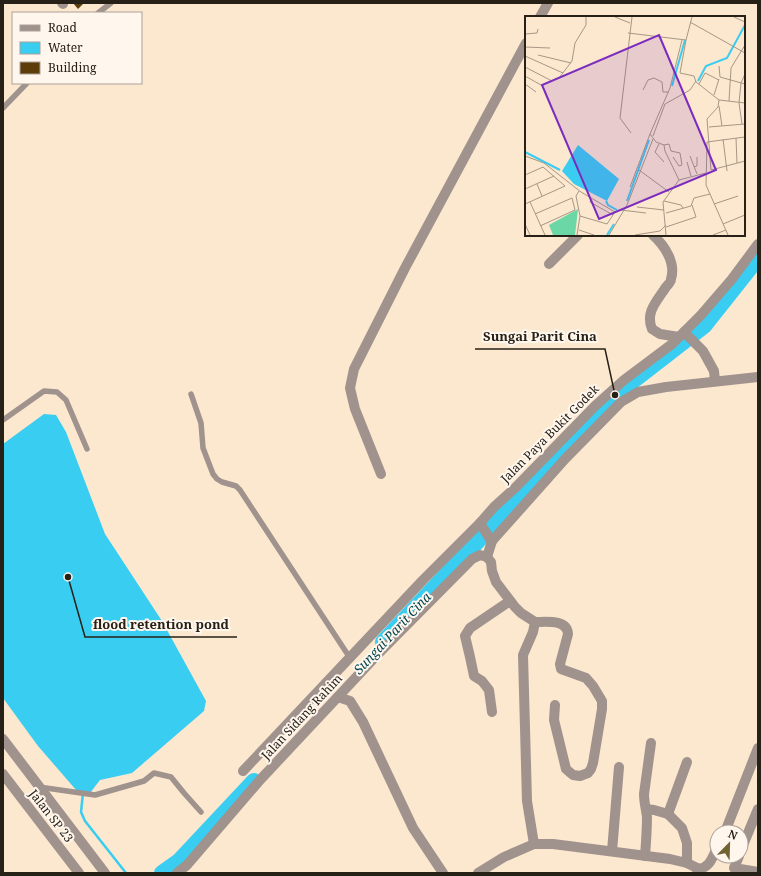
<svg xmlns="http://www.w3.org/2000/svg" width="761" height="876" font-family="'Noto Serif',serif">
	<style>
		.water { fill: #38cdf1 }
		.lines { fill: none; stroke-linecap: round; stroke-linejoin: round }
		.stream { stroke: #38cdf1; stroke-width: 2.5 }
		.river { stroke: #38cdf1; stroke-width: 16 }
		.building { fill: #5d3c09 }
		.lane { stroke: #a0928d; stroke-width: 5.5 }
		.street { stroke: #a0928d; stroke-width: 10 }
		.labels { text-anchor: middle; stroke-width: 4; stroke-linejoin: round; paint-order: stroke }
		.street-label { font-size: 12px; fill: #272017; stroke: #fff7ed }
		.water-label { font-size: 13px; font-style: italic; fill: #034553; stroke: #fff7ed }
		.inset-river { fill: none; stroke: #38cdf1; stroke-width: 2 }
		.inset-road { fill: none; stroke: #a79785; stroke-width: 1 }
		.view { fill: #7b2cbf; fill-opacity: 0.15; stroke: #7b2cbf; stroke-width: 2 }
		.inset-edge { fill: none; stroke: #272017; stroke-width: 2 }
		.leader { fill: none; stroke: #272017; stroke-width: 1.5 }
		.callout-dot { fill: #272017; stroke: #fff7ed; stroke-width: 1.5 }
		.callout-label { font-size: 13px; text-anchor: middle; font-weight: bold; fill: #272017; stroke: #fff7ed; stroke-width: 4; stroke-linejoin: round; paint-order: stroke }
	</style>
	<rect width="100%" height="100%" fill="#fce7cf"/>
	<!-- water -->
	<path class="water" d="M44,414l12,1 10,17 39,102 57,87 44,80 -2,10 -72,62 -32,7 -10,13 -13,-2 -39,-45 -35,-48v-254z"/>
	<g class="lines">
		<!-- stream -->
		<path class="stream" d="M83,793l-2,19 4,9 41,52"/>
		<!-- river -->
		<g class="river">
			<path d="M383,642l232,-247 89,-69 54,-68"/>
			<path d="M162,873l17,-12 75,-80"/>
		</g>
	</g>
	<!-- building -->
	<path class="building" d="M73,3h11l-6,6z"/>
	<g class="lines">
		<!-- lane -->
		<g class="lane">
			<path d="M98,13l13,-10"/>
			<path d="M3,108l24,-25"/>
			<path d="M191,394l10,29 2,25 10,26 4,5 5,3 14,4 4,4 110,168"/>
			<path d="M3,420l41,-29 13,1 9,8 21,49"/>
			<path d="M39,787l56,8 49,-14 10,-8 17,4 13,16 17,19"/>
		</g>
		<!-- street -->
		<g class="street">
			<path d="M62,3l1,1"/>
			<path d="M540,17l8,-14"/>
			<path d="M653,235c12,11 23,28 18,44 0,3 -3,6 -5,8 -9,14 -21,25 -14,42l8,5 19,3"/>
			<path d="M549,264l29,-29"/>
			<path d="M684,332l19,19 11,20 1,10"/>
			<path d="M381,474l-26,-65 -5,-21 4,-19 51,-101 121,-225"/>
			<path d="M492,541l73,-82 56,-57 17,-10 28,-5 92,-10"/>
			<path d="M487,557l5,-16 -2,-2 -10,-16 14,-16 22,-20 79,-81 29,-26 48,-36 29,-29 31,-36 26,-35"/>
			<path d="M487,557l4,5 1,9 4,11 19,25 6,6 14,9 -2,10 -10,23 4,146 7,43"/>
			<path d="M535,622c11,0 32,-3 33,12l-8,30 1,5 25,9 7,8 9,15v8l-9,54 -2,6 -3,4 -8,3 -7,-1 -7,-6 -12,-49 1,-15"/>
			<path d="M338,697l12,4 13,21 50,106 30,45"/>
			<path d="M492,712l-3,-22 -7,-9 -8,-5 -4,-19 -5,-21 5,-8 40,-27"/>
			<path d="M3,739l102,134"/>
			<path d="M243,771l180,-191 57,-57"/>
			<path d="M3,774l76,99"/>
			<path d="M646,809l8,1 14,4 19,-52"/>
			<path d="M668,814l14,14 5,15v20"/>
			<path d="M725,832l33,-84"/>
			<path d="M741,850l17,-41"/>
			<path d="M612,851l7,-84"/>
			<path d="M645,856c1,-13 2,-26 2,-39 -1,-8 -3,-15 -3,-23l7,-51"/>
			<path d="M739,856l-5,12 24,4"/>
			<path d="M177,873l10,-8 73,-85 117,-125 95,-96 8,-4 7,2"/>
			<path d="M478,873l26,-16 30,-13h19l117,15 17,4 12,6"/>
			<path d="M697,873l2,-4c11,-2 13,-11 18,-21"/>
		</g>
	</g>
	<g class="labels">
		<!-- street labels -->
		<g class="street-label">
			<text transform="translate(550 434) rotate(-45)" y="4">Jalan Paya Bukit Godek</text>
			<text transform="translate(302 717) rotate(-47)" y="4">Jalan Sidang Rahim</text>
			<text transform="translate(51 816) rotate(52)" y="4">Jalan SP 23</text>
		</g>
		<!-- water labels -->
		<g class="water-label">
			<text transform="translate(392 633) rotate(-47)" y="5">Sungai Parit Cina</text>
		</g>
	</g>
	<!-- overview -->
	<g transform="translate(525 16)">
		<rect width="220" height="220" fill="#fce7cf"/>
		<path d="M53,193l-3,26h-22l-4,-10z" fill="#6bd7a7"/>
		<path d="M53,129l41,34 -12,22 -33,-17 -12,-13z" fill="#38cdf1"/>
		<path class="inset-river" d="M173,65l8,-15 21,-8 18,-33M147,70l13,-46M0,136l35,18M81,185l2,4 9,5M102,185l22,-61M82,219l7,-11"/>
		<path class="inset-road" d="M90,1l15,6M209,1l11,5M165,6l55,31M103,17l58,7 6,-23M0,18l12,-1 1,-4M161,24l-6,33 14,3 2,6 23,18 -1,7 -11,12 4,51 34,-9M0,31l25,1M13,39l33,8M0,40l38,17M194,50l1,11 25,7M0,51l27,14M0,60l16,9M34,62l13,-17 3,-18 11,-18v-8M0,68l11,8M174,68l6,-11 14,7M118,74l5,-10 6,-2 8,4 1,10h5M189,79l5,-16M194,84l26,3M204,85l2,-33 14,-23M194,90l3,20M217,108l-3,-21 2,-20 4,-9M184,111l36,-3M106,117l-11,-15 12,-101M128,120l12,-32 25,-14 6,-9M211,122l1,25M198,123l4,32M134,128l-4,8 9,10M139,129l5,-1 2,7 9,2 2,12 -3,1 -6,-9M0,140l19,7 37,29 34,20 6,-2 25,3M165,140l7,18M162,146l4,14M169,151l3,-1v-9M114,154l30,22M0,159l18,-8 22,19M154,164l-14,-29 -1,-6 -8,-3 -6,-8 20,-46 12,-48M12,168l5,12M105,171l20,-53M0,173l29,-13M66,183l-1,3 23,13M139,185l17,4 2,3M5,186l15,33M0,188l40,-18M189,188l24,-8M112,191l27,3M141,197l25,-7 3,-8 16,-4M10,198l37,-16 3,12 -35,16M55,200l27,8 8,-12M0,208l5,11M198,208l22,-9M141,211l30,-10 -4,-12M54,214l15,5M52,219l3,-19 -4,-20 3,-5M84,219l18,-30 26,-66M110,219l25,-4 6,-6M141,219l-3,-33 16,-22 27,-7M188,219l13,-5M203,219l-22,-50 1,-43 38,-5"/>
		<path class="view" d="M134,19l57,135 -117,49 -57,-134z"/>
		<rect width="220" height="220" class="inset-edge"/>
	</g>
	<!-- callouts -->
	<path class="leader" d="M615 395L605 349H475M68 577L85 637H237"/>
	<g class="callout-dot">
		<circle cx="615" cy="395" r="4"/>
		<circle cx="68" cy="577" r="4"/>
	</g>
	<g class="callout-label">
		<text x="540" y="341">Sungai Parit Cina</text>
		<text x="161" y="629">flood retention pond</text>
	</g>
	<!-- border -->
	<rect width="761" height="876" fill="none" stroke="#272017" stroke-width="8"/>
	<!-- legend -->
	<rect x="12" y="12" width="130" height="72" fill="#fff7ed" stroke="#a9a197"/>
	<rect x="20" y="25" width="20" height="6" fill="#a0928d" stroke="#a9a197"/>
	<text x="48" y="32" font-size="12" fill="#272017">Road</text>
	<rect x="20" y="42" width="20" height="12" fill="#38cdf1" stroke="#a9a197"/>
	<text x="48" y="52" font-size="12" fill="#272017">Water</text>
	<rect x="20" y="62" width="20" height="12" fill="#5d3c09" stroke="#a9a197"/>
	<text x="48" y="72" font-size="12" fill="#272017">Building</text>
	<!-- north arrow -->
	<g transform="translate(729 844) rotate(23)"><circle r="19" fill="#fff7ed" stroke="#a9a197"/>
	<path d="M0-3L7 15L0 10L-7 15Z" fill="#706431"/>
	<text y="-6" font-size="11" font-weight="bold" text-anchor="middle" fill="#272017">N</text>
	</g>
</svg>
